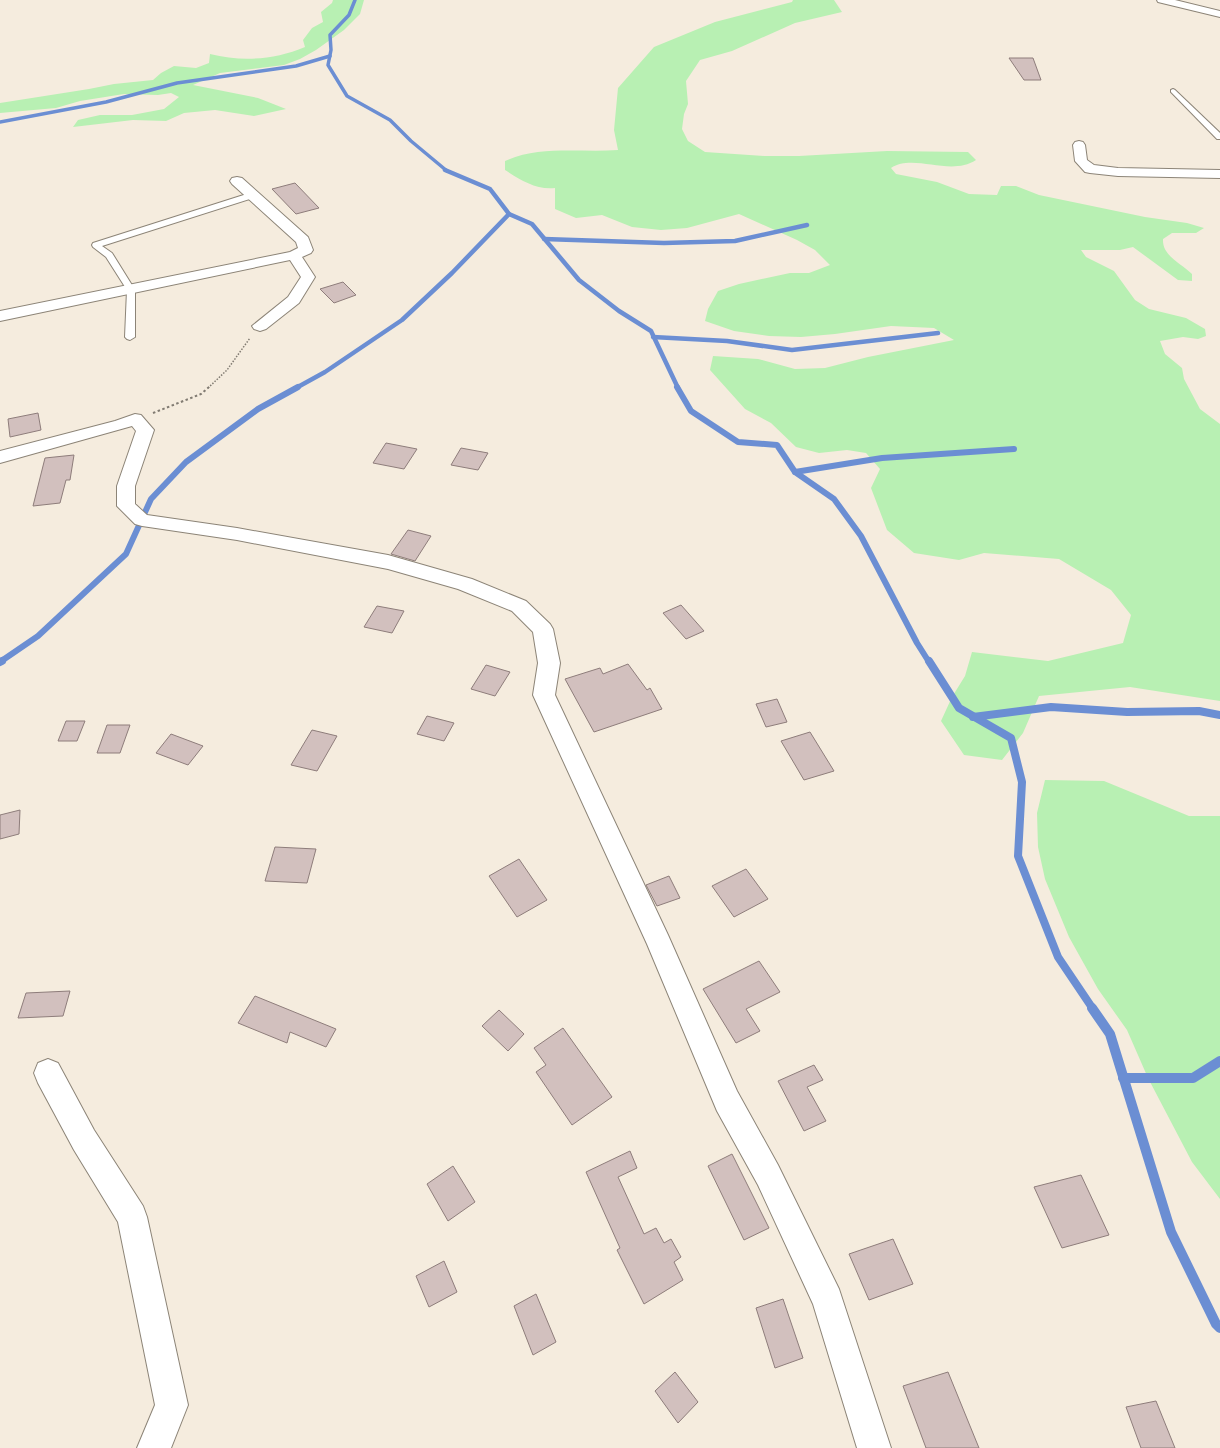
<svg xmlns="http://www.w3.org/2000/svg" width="1220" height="1448" font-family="Helvetica,sans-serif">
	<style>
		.green { fill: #b8f0b3 }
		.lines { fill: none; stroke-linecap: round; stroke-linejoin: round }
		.stream-far4 { stroke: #6b8ed3; stroke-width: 3.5 }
		.stream-far3 { stroke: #6b8ed3; stroke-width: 4.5 }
		.stream-far2 { stroke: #6b8ed3; stroke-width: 6 }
		.stream-far1 { stroke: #6b8ed3; stroke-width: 8 }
		.stream { stroke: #6b8ed3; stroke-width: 10 }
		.building { fill: #d2c0be; stroke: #8e7d7b }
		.service-casing { stroke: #8c8477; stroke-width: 2 }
		.minor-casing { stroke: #8c8477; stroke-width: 2 }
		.tertiary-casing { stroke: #8c8477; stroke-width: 2 }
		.path-far1 { stroke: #817b72; stroke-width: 1.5; stroke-dasharray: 1.5 1.5; stroke-linecap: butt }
		.path { stroke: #817b72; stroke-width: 2; stroke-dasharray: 2.5 2.5; stroke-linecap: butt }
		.service { fill: #fff; fill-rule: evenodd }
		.minor { fill: #fff; fill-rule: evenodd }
		.tertiary { fill: #fff; fill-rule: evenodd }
	</style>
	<rect width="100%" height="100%" fill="#f5ecde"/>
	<!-- green -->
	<g class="green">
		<path d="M333,0h31l-4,14 -16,16 -28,20 -16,9 -16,6 -64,8 -27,12 65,13 28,11 -32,7 -39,-6 -31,3 -18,8 -33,-1 -60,7 5,-7 22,-5h32l32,-6 15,-12 -8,-4 -13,2 -34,-1 -44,7 -24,7 -56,5v-10l89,-14 25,-5 39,-4 8,-7 13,-7 22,2 13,-5 1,-9c32,8 64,6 95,-7l-2,-7 9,-12 11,-6 -2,-10 11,-9z"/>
		<path d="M793,0h41l8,12 -47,11 -63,28 -32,9 -14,21 2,23 -4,10 -2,15 6,12 17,11 59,4h35l88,-5 81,1 8,8c-26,17 -62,-7 -85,8l5,6 41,8 32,12 28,1 4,-9h15l23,9 106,22 42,6 17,5 -8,5h-24l-9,6c-1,17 18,24 29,35v7l-14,-1 -45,-33 -13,3h-39l5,7 28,14 21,29 14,9 37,9 19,11 1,7 -8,3 -15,-2 -23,4 5,13 17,14 2,11 16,30 20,15v277l-90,-14 -91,9 -16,37 -21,27 -38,-5 -23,-34 11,-24 13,-21 7,-24 76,9 75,-18 8,-28 -20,-25 -52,-31 -75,-6 -25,7 -45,-7 -27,-23 -16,-42 9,-19 -14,-16 -19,-3 -28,3 -23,-6 -25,-24 -26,-14 -35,-39 3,-14 45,3 37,10 30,-1 43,-11 86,-17 -20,-12 -43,-2 -56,8 -34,3 -32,-1 -35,-5 -29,-10 3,-12 10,-18 21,-7 51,-11h19l21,-8 -15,-15 -18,-10 -58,-26 -52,14 -26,2 -29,-3 -30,-12 -26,3 -21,-9v-21c-19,2 -34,-8 -50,-18v-9c35,-16 76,-8 113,-11l-4,-20 4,-42 36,-41 61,-25 77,-20z"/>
		<path d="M1045,780l59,1 85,35h31v383l-28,-37 -44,-84 -21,-48 -29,-41 -29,-52 -24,-58 -7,-32 -1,-34z"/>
	</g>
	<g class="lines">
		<!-- stream-far4 -->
		<g class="stream-far4">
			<path d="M355,0l-6,15 -19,20 1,15 -3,15 19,31 43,24 21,21 36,30"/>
			<path d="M0,122l106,-20 71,-19 119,-17 34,-10"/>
		</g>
		<!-- stream-far3 -->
		<g class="stream-far3">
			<path d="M445,170l45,19 19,25 23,10 47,56 40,31 32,20 27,57"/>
			<path d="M544,239l120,4 71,-2 72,-16"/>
			<path d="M653,337l74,4 65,9 146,-17"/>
			<path d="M296,388l29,-16 77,-52 50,-47 57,-59"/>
		</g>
		<!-- stream-far2 -->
		<g class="stream-far2">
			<path d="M677,387l14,24 47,31 39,3 18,27 39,27 27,37 56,107 12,19"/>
			<path d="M795,472l87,-14 132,-9"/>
			<path d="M0,662l38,-26 88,-82 25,-55 35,-37 72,-53 40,-22"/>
		</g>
		<!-- stream-far1 -->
		<g class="stream-far1">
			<path d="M929,661l30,47 52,30 11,44 -4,74 40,101 35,52"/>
			<path d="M0,662l2,-1"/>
			<path d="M973,717l78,-10 76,5 72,-1 21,4"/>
		</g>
		<!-- stream -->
		<g class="stream">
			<path d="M1092,1008l18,26 61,198 45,92 4,4"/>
			<path d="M1123,1078h70l27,-17"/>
		</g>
	</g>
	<!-- building -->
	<g class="building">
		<path d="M1009,58h24l8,22h-17z"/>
		<path d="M295,183l24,25 -23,6 -24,-25z"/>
		<path d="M343,282l13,13 -22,8 -14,-14z"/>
		<path d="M38,413l3,17 -31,7 -2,-18z"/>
		<path d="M386,443l31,6 -13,20 -31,-6z"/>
		<path d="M461,448l27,5 -10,17 -27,-5z"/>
		<path d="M74,455l-4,25h-4l-6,23 -27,3 12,-48z"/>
		<path d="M408,530l23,6 -16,25 -24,-7z"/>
		<path d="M681,605l23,26 -18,8 -23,-26z"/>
		<path d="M377,606l27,5 -12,22 -28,-6z"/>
		<path d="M628,664l19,26 3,-2 12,21 -68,23 -29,-53 35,-11 3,6z"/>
		<path d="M486,665l24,7 -15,24 -24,-7z"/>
		<path d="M777,699l10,23 -21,5 -10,-23z"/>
		<path d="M427,716l27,7 -10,18 -27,-7z"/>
		<path d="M66,721h19l-8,20h-19z"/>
		<path d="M107,725h23l-10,28h-23z"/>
		<path d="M312,730l25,6 -20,35 -26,-6z"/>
		<path d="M810,732l24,39 -30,9 -23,-39z"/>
		<path d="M171,734l32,12 -15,19 -32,-12z"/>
		<path d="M20,810l-1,24 -19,5v-24z"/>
		<path d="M275,847l41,2 -9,34 -42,-2z"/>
		<path d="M519,859l28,41 -30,17 -28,-41z"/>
		<path d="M746,869l22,30 -34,18 -22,-31z"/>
		<path d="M669,876l11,22 -23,8 -11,-21z"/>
		<path d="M759,961l21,31 -34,17 14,22 -24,12 -33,-54z"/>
		<path d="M70,991l-7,25 -45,2 8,-25z"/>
		<path d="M255,996l81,33 -10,18 -36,-15 -3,11 -49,-20z"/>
		<path d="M499,1010l25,24 -16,17 -26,-25z"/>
		<path d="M563,1028l49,69 -40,28 -36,-53 10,-7 -12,-17z"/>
		<path d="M814,1065l9,15 -16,7 19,34 -22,10 -26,-50z"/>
		<path d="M630,1151l7,17 -19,9 26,57 12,-6 8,15 7,-4 10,18 -7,5 9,18 -39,24 -27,-54 3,-2 -34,-76z"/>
		<path d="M732,1154l37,74 -25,12 -36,-74z"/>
		<path d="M453,1166l22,36 -27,19 -21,-37z"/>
		<path d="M1081,1175l28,60 -47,13 -28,-61z"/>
		<path d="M893,1239l20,45 -44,16 -20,-46z"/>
		<path d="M444,1261l13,31 -28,15 -13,-31z"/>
		<path d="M536,1294l20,48 -23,13 -19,-49z"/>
		<path d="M783,1299l20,59 -28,10 -19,-60z"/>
		<path d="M675,1372l23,30 -20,21 -23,-32z"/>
		<path d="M948,1372l31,76h-53l-23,-62z"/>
		<path d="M1156,1401l19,47h-34l-15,-41z"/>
	</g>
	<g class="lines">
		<defs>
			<g id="service">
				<path d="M1173,89l2,1 45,43v6h-3l-46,-47v-2z"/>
				<path d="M250,193h6l1,2 -1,2 -154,49 10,7 23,37v47l-5,3 -3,-1 -2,-2 2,-47 -21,-33 -13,-10 -1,-2 1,-2z"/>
			</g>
			<g id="minor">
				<path d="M1079,141l4,1 2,3 2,15 7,5 24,3 102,2v8l-102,-2 -28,-3 -5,-1 -10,-11 -2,-16 2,-3z"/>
				<path d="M237,177l5,1 66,59 5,13 -2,3 -9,4 13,20 -16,26 -33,26 -6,2 -6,-2 -2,-3 36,-29 13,-20 -11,-17 -290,61v-10l290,-59 8,-4 -2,-6 -64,-58 -2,-3 2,-3z"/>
				<path d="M135,414l6,1 13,15 -19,56v18l12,11 90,13 151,27 84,24 54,22 24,23 3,5 7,34 -5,32 113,240 69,156 41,74 61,124 52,159h-34l-44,-144 -55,-119 -41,-74 -70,-167 -114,-249 5,-32 -5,-31 -21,-21 -54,-22 -70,-20 -151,-29 -95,-14 -7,-2 -18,-18v-20l19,-55 -4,-5 -132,37v-12l115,-30z"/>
				<path d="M48,1059l10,4 36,67 49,76 4,11 41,188 -17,43h-34l18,-43 -37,-183 -44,-72 -36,-67 -4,-10 4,-10z"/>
			</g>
			<path id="tertiary" d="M1157,0h18l45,11v6l-62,-15z"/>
		</defs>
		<!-- service casing -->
		<use href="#service" class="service-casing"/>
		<!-- minor casing -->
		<use href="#minor" class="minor-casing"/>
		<!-- tertiary casing -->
		<use href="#tertiary" class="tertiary-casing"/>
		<!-- path-far1 -->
		<path class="path-far1" d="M208,388l19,-18 23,-32"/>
		<!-- path -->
		<path class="path" d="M153,413l48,-19 8,-7"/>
		<!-- service -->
		<use href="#service" class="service"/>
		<!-- minor -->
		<use href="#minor" class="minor"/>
		<!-- tertiary -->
		<use href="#tertiary" class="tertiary"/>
	</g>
</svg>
